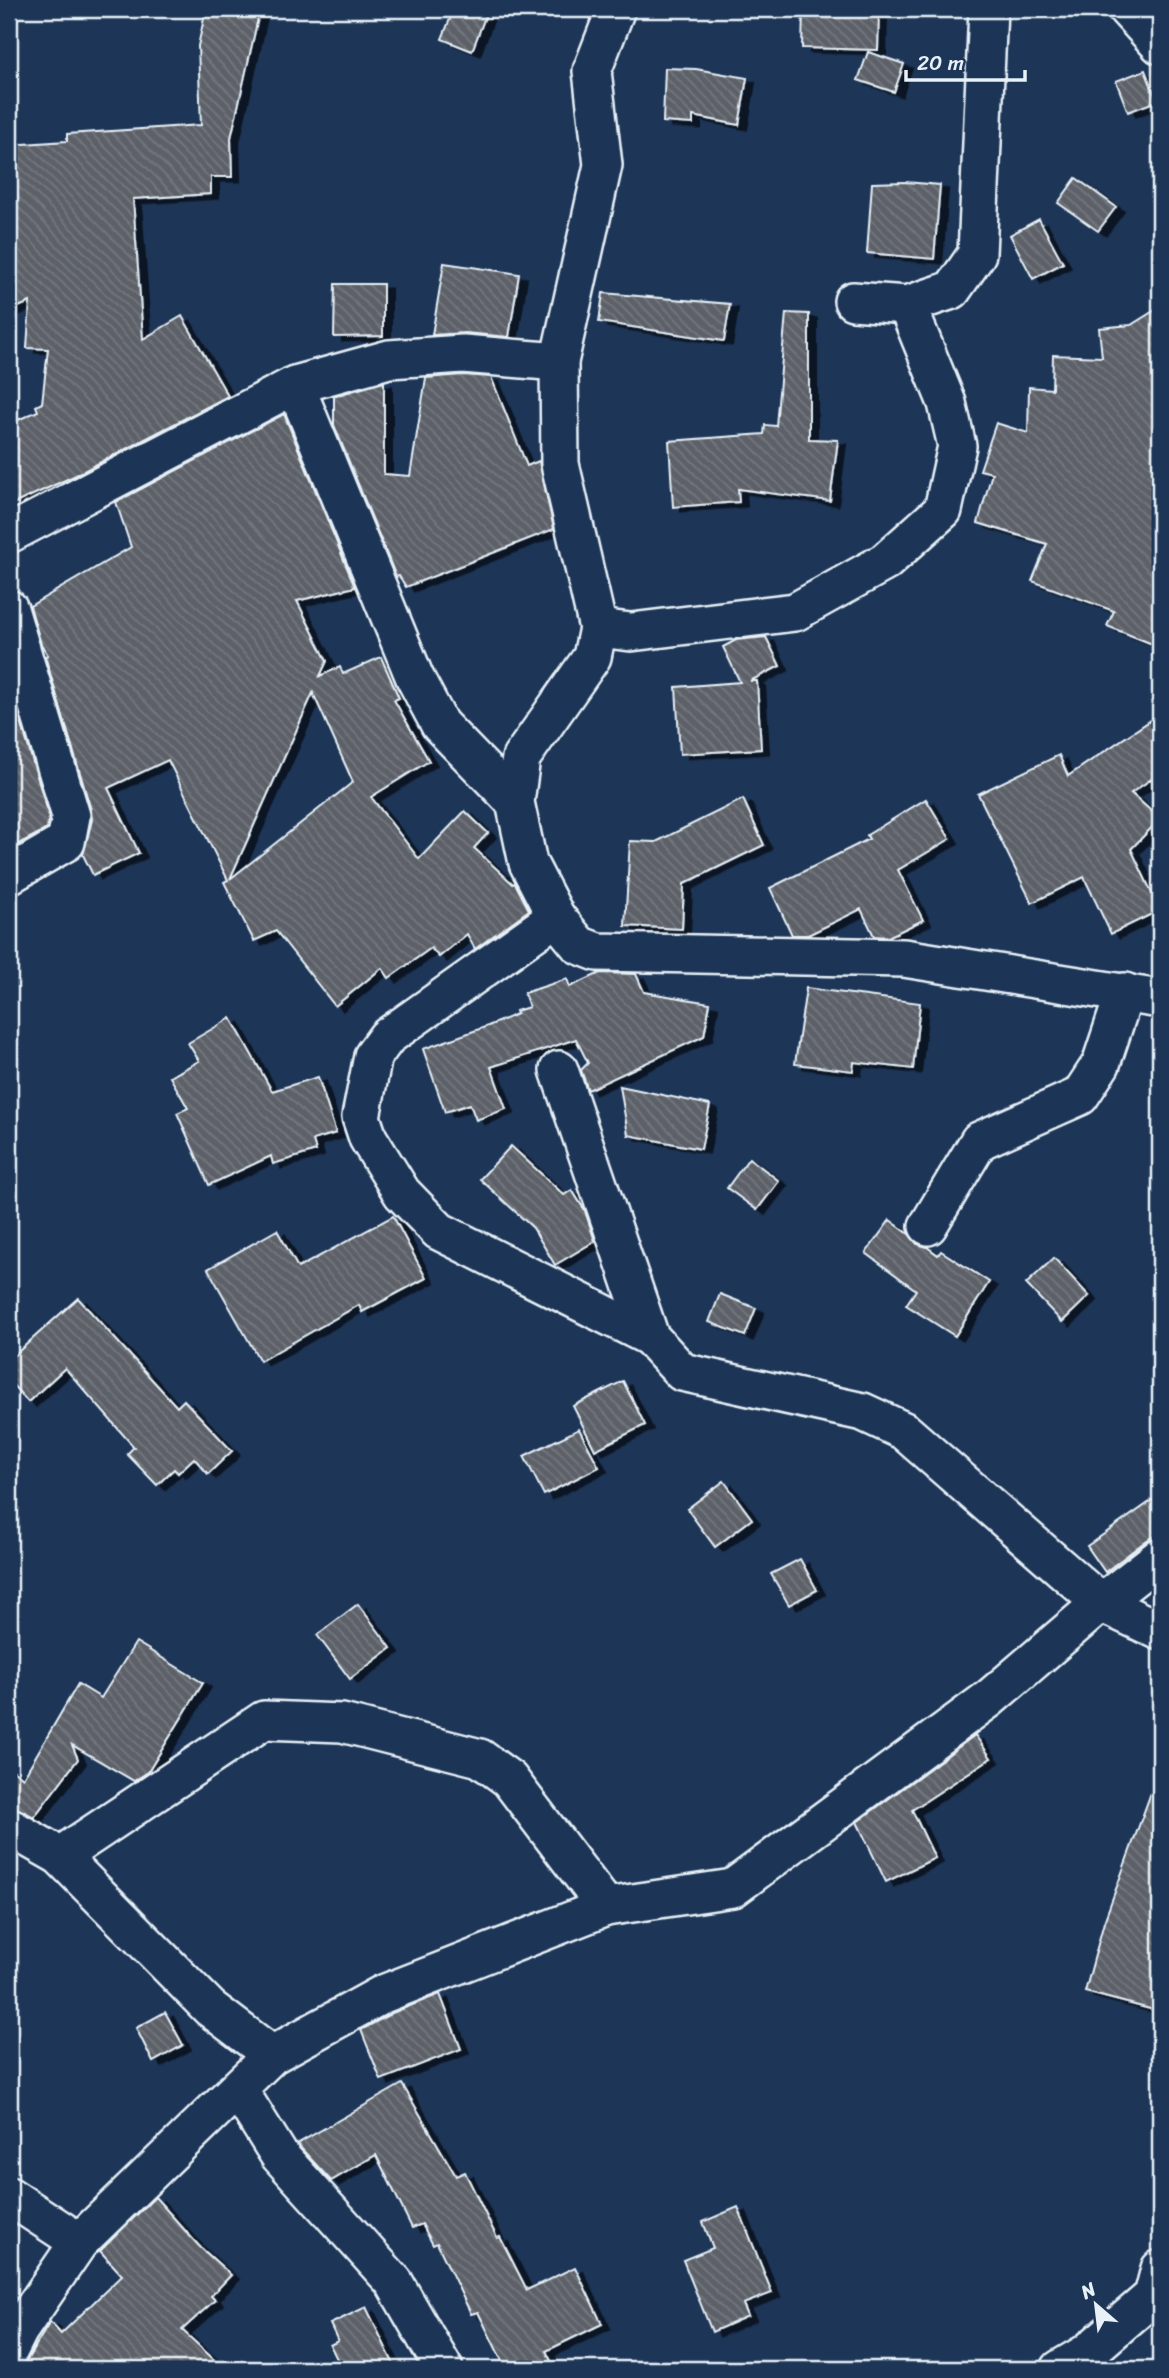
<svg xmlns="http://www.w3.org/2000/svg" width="1169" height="2378" font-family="Sriracha,sans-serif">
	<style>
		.building { fill: url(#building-back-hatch); stroke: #e8f1f8; stroke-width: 2; fill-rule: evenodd; filter: url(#shadow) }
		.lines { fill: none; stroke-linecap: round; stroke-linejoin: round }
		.street-casing { stroke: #e8f1f8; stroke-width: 42 }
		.street { stroke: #1d3557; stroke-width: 37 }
	</style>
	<defs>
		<pattern id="building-back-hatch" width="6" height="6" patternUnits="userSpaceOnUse" patternTransform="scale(1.75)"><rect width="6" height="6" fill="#5d6168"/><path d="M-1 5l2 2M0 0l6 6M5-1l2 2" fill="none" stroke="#74787e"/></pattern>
		<filter id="shadow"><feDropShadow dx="8" dy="4.5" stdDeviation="0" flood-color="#0009"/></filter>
	</defs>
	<rect width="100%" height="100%" fill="#1d3557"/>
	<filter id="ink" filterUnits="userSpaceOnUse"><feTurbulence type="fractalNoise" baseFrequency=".0143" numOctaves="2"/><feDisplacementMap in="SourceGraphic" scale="14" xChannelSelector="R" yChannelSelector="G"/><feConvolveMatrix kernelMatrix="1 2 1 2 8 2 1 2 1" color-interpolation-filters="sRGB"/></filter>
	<g filter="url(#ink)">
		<!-- building -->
		<g class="building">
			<path d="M206,9h54l-29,129 1,39h-21v17l-78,5 10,140 39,-23 46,80 -152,79 -67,31v-82l29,-13 -2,-5 6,-3 6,-54 -21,-1 3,-46 -21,9v-166l58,-4v-7l134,-9 -3,-79z"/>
			<path d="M454,9h34l-16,42 -30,-12z"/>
			<path d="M828,9h51l-1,41 -76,-2 1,-37 25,1z"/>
			<path d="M868,52l36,12 -10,28 -36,-12z"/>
			<path d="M665,68l31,1 51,9 -8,47 -46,-9v8l-30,-2z"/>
			<path d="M1145,70l12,31 -29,11 -12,-31z"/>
			<path d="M1076,178l40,29 -18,24 -40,-28z"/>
			<path d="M905,182l35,3 -6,74 -67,-6 5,-70z"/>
			<path d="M1039,219l24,44 -30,16 -23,-44z"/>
			<path d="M444,263l75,11 -10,63 -44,-4 -33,2z"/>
			<path d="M335,284h48v52l-49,1z"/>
			<path d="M603,293l127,11 -6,37 -125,-19z"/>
			<path d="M1160,307v340l-53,-21 7,-15 -82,-30 15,-37 -69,-21 14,-50 -12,-3 16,-47 32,10 1,-46 23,2 1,-34 49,2 -3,-29 32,-3z"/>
			<path d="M786,313l23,1v125l29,1 -8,61 -92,-12 1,13 -66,5 -4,-66 95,-7 1,-9 11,1z"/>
			<path d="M463,375l28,2 36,89 12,-5 15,68 -148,58 -7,-11 -3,1 -62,-152v-29l50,-14v92l26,2 16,-98z"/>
			<path d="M284,414l71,173 -58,14 30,60 -7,15 20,-9 3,7 38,-17 18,41 -5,2 35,61 -58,36 48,62 46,-48 23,22 -14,15 39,36 2,-1 14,27 -54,39 -8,-15 -28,23 -8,-9 -42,30 -7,-10 -47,38 -59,-75 -22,10 -30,-59 4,-2 -60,-120 -60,28 31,65 -46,22 -10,-20 9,-35 -1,-10 -46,-154 3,-1 -7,-11 -11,-38 101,-59 -15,-45zM313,693l40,89 -123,97z"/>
			<path d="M766,637l14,29 -30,15h7l4,68 -81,5 -4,-67 64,-5 -17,-35 13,-7z"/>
			<path d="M9,681l40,136 -2,12 -38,20z"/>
			<path d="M1160,714v59l-29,20 29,26 -29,30 29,61 -49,24 -27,-57 -52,26 -54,-109 81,-39 9,21z"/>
			<path d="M743,799l21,46 -80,39 -2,45 -57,-3 5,-85 26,1z"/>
			<path d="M926,799l24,40 -52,31 25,50 -35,17 -14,-1 -13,-27 -53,26h-16l-22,-47 99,-49 -2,-4z"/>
			<path d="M600,973l36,1 8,18 66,11 -6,33 -116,54 -7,-20 7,-7 -12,-24 -85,28 15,42 -30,11 -6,-16 -25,8 -22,-63 65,-23 29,-12 -1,-3 13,-4 -5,-14 43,-14 3,8z"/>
			<path d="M806,988l114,15 -7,66 -59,-7 -1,9 -58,-7z"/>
			<path d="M231,1018l41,73 46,-14 18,56 -23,7 3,11 -43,13 -2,-8 -62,29 -32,-72 11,-5 -18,-31 29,-16 -11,-18z"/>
			<path d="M620,1086l90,19 -9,44 -73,-14z"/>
			<path d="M511,1146l53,49 8,-5 13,21 10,30 -40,24 -22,-37 -53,-49z"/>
			<path d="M749,1158l30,23 -22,29 -30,-22z"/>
			<path d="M393,1216l33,62 -64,34 -3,-7 -99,56 -52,-92 69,-39 21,38z"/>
			<path d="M890,1220l19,14 8,10 10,3 11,8 3,-4 48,31 -34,54 -49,-31 10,-15 -50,-37z"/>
			<path d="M1054,1258l35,38 -27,26 -36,-38z"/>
			<path d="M720,1294l36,14 -11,28 -36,-14z"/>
			<path d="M78,1298l99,109 7,-7 48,51 -24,23 -14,-16 -16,15 -4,-4 -17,16 -30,-31 7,-7 -69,-79 -37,34 -19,-21v-21z"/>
			<path d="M623,1381l22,44 -50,25 -22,-44z"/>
			<path d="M579,1429l20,38 -55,28 -20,-39z"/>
			<path d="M724,1481l28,38 -37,28 -28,-38z"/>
			<path d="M1160,1495v39l-13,6 -42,32 -18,-26z"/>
			<path d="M800,1559l17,31 -28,15 -18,-31z"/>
			<path d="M358,1604l33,44 -41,31 -33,-44z"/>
			<path d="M136,1642l67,41 -55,89 -14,9 -62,-36 6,14 -44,58 -15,-8 -10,-3v-39l14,11 55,-94 23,14z"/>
			<path d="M975,1735l16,23 -79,52 23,48 -49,24 -29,-60z"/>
			<path d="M1156,1779l4,1v207l-6,23 -69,-18 19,-70z"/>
			<path d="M440,1994l21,55 -80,31 -20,-50 31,-17z"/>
			<path d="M165,2012l18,33 -30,17 -17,-34z"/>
			<path d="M402,2084l54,92 9,-4 32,66 3,-1 27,53 48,-23 27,57 -56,27 9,18h-49l-28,-57 -7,2 -34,-71 -4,2 -11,-21 -10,4 -36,-73 -45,26 -34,-37z"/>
			<path d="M155,2197l44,49 32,29 -20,21 4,4 -33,30 42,39h-208l11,-9 23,-38 11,12 61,-59 -22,-24z"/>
			<path d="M738,2207l34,86 -29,11 5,12 -36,16 -29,-72 30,-12 -10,-26z"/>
			<path d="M366,2307l30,62h-54l-12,-24 8,-4 -8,-17z"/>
		</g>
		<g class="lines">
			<defs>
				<g id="street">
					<path d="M616,9l-24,62 11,94 -44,197 1,102 38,164 -6,29 -71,101 -6,44 13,61 28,54 23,28 18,7 307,6 256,41"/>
					<path d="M1127,9l33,36"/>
					<path d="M853,301l54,4 45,-15 25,-36 11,-245"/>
					<path d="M295,385l120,293 25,47 75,77"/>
					<path d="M9,534l286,-149 94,-26 74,-5 96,8"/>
					<path d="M9,609l62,207 -5,26 -57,33"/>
					<path d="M598,628l33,4 164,-20 90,-50 58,-52 14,-64 -10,-43 -40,-98"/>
					<path d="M556,917l-169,120 -14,19 -12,61 7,21 34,55 37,38 211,106"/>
					<path d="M559,1070l91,267 32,35 181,40 41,19 197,172 59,28"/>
					<path d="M928,1226l51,-85 101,-45 21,-32 24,-72"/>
					<path d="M9,1827l51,29 150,152 62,47"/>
					<path d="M60,1856l204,-136 78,3 138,35 29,21 97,128"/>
					<path d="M238,2089l41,66 115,127 50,87"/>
					<path d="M9,2196l70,46"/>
					<path d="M9,2350l10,-20 60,-88 193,-187 111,-61 223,-87 127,-19 257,-190 111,-95 59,-46"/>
					<path d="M1060,2369l27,-16 66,-57 7,-27"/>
				</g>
			</defs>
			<!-- street casing -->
			<use href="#street" class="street-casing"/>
			<!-- street -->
			<use href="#street" class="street"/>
		</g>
	</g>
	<!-- margin -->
	<rect width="1169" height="2378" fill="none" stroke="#1d3557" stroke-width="35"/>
	<rect x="18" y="18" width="1134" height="2343" fill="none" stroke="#e8f1f8" stroke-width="2.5" filter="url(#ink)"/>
	<!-- north arrow -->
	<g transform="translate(1096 2305) rotate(332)" stroke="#1d3557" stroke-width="5" paint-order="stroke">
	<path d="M0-5L12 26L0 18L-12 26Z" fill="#e8f1f8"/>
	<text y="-10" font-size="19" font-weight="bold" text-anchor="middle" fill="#e8f1f8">N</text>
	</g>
	<!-- scale -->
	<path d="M906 70v10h119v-10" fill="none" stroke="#e8f1f8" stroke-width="3.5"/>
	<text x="917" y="70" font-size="21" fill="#e8f1f8" stroke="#1d3557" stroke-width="5" paint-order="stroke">20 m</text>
</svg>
